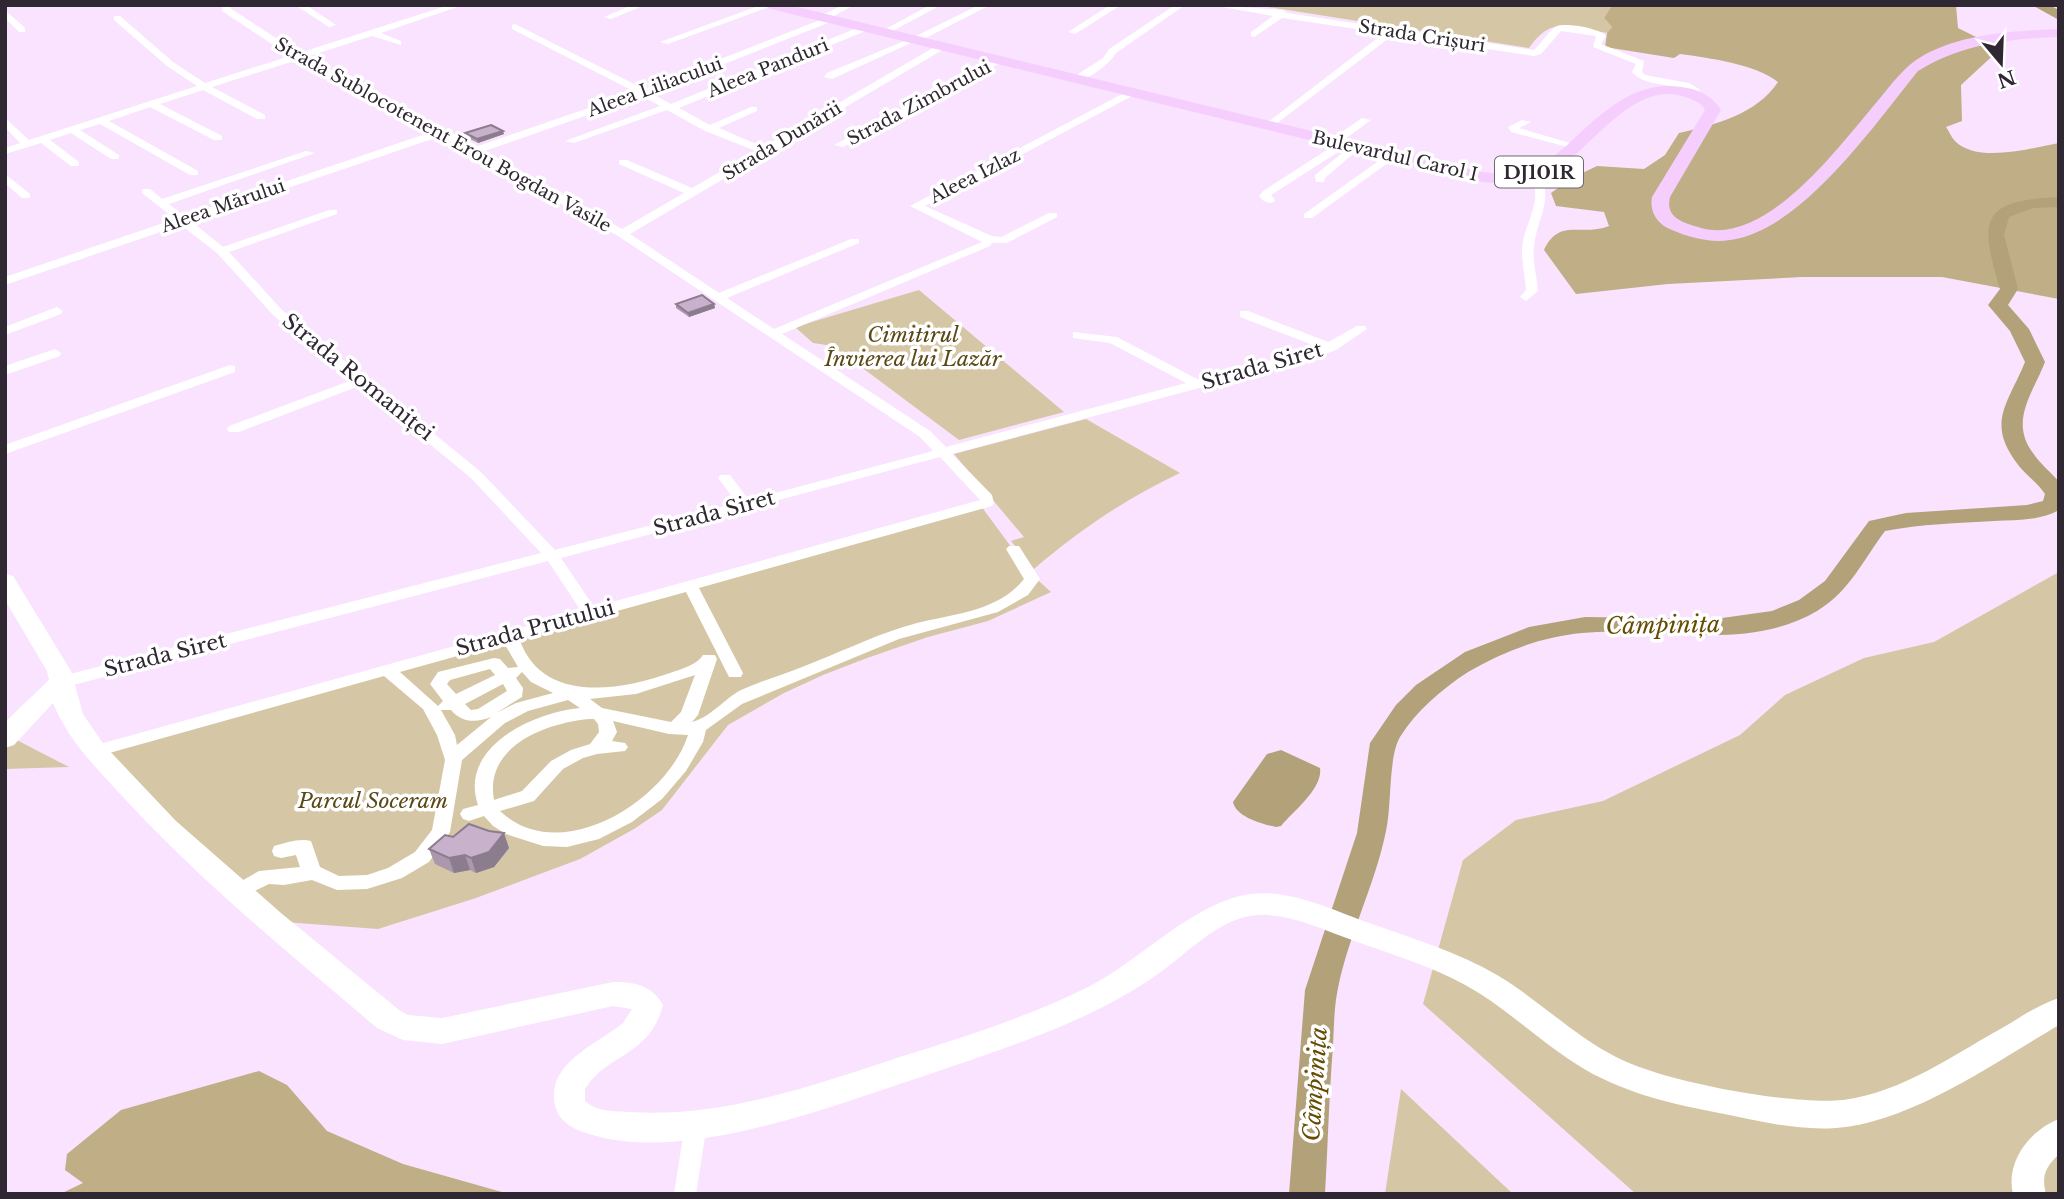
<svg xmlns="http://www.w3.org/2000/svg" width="2064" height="1199" font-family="'Libre Baskerville',serif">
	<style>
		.green { fill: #d5c6a5 }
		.forest { fill: #c0ae86 }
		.water { fill: #b2a179 }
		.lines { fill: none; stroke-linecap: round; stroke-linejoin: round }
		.river { fill: #b2a179; fill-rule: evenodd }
		.street { fill: #fff; fill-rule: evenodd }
		.secondary { fill: #fff; fill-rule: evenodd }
		.primary { fill: #f5cefd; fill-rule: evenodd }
		.wall { fill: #ab98af }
		.shaded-wall { fill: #8b7c8e }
		.building { fill: #c7b1cb; stroke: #8b7c8e; stroke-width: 2 }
		.labels { text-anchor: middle; stroke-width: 7; stroke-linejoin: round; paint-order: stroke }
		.far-street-label { font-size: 18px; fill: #2f2731; stroke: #fff }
		.shield { fill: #fff; stroke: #6d686f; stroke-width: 2 }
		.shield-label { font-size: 19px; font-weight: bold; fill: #2f2731 }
		.park-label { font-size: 21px; font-style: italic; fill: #5b4817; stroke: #fff }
		.street-label { font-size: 21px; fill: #2f2731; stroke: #fff }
		.water-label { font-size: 23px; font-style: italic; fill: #654c00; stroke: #fff }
	</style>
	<rect width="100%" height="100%" fill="#fae3fe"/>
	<!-- green -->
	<g class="green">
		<path d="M1255,5h357l-8,13 8,9 -5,6c-36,-6 -54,-19 -78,15z"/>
		<path d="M919,290l145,122 -105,28 -126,-94 -20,-3 -18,-16z"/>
		<path d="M1086,419l94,54c-53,25 -101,57 -146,96l-23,-28 13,-4 -70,-83z"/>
		<path d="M981,506l50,68 20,18 -63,29 -60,16 -61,21 -44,17 -39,18 -56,32 -66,85 -28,19 -54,30 -104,39 -98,31 -107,-8 -176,-170z"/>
		<path d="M2059,572v622h-423l-213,-190 40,-144 53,-40 87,-19 137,-66 45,-40 79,-37 70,-16z"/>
		<path d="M5,734l64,33 -64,2z"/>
		<path d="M1401,1089l112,105h-128z"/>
	</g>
	<!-- forest -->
	<g class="forest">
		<path d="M1612,5h344l2,23 42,21 -39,36 1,36 -16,6c3,4 5,10 9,14 23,23 76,7 104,2v156l-117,-22h-140l-134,7 -92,10 -32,-44c15,-33 38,-13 65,-24l-5,-14 -48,-6 -5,-13 21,-15 25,-12 47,3 21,-14 14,-22c36,-8 78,-19 99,-51 -23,-18 -69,-24 -98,-28l-6,4 -69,-11 2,-14 5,-6 -8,-9z"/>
		<path d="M259,1071l28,14 40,46 76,33 106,30h10h-459l23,-11 -18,-13 2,-16 54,-44z"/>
	</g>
	<!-- water -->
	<path class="water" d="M1281,750l39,18c3,21 -27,43 -39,58l-5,1c-14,-3 -40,-10 -43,-25l34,-48z"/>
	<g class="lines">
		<!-- river -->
		<g class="river">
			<path d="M2032,5h17l10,5v10z"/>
			<path d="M2059,197v10l-26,1 -24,9 -5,18 14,54 -10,16 21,24 16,33c-12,31 -36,59 -12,91 7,11 18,19 26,29v28c-19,11 -44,10 -65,11 -36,2 -73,3 -109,10 -22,29 -35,60 -68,80 -71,42 -158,15 -235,22 -41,4 -78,18 -114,39 -26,17 -52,39 -68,65 -12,21 -8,68 -14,94 -11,54 -37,103 -48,157 -4,19 -4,38 -5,58 -4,49 -5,98 -8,148h-36l16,-204 52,-157 13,-90 26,-38 20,-20 49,-33 64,-25 56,-10 130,2 57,-8 27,-11 26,-19 44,-60 37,-8 121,-8 16,-4 2,-7c-7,-11 -18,-18 -26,-28 -34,-43 -11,-62 6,-104l-15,-31 -22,-26 12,-16c-21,-70 -20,-88 59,-92z"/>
		</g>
		<!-- street -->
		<g class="street">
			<path d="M223,5h9l-2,3 69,45 150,-48h14l-82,28 20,8v4l-29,-9 -66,21 172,89 157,-54 -123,-63v-4l3,-1 129,65 176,-69v-4l23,-11h11l-22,12 1,4 -182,72 20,11 191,-78h6v4l-189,78 31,17 41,-18h6v4l-38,17 44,19 175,-102h6v4l-314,185 89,59 132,-54h8v4l-132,55 47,31 208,-87 -72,-36 216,-114h6v4l-207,110 67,30 9,1 48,-24h8v4l-50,26h-15l-2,3 -208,88 148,97 16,16 240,-64 -76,-40 -37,-5v-6l44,5 82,43 119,-33 -78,-30v-6h8l80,31 29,-16h8l2,3 -31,21 -13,5 -371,99 40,41 2,8 -2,3 -293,82 44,85 -2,4h-12l-43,-85 -167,46c22,66 100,53 151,35 11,-4 27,-8 33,-18h12l2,4 -19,56 -6,7c19,-5 32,-23 49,-32 25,-11 51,-18 76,-29 33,-13 65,-29 100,-38 37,-9 82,-12 107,-44l-18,-30 3,-3h10l21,33 -12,16 -30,17 -99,27 -157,65 -36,26 -3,12 -17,29 -24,28 -30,23 -33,17 -32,8 -24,-1 -37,-12 -13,-8 -9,-10 -15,5 -6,-2 -3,-5 3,-5 15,-4c-20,-58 56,-93 102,-97l-12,-8 -40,11 -23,12 -43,37 -12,72 -21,30 -27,16 -35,11 -30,1 -25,-10 -28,5 -15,-1 -31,15 -7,-2 -3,-5 3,-5 28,-16 41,-4 -4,-12 -15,3 -7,-2 -2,-5 2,-5c12,-3 25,-8 37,-5l9,26 19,9 28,-1 21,-7 27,-16 17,-22 13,-70 -8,-25 -14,-26 -39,-33 -289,81 -6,-2 -3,-4 3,-4 492,-136 -33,-50 -486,127 -8,-6 8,-6 479,-123 -70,-75 -112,-92 -120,46h-10l-2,-3 2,-3 123,-46 -78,-64 -57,-63 -36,-28 -176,60v-8l170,-58 -33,-26v-4h8l12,10 144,-48 9,2 -146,51 15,12 250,-85 -137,-71 -85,27 53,28v4h-8l-54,-29 -43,14 62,32v4h-8l-64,-33 -41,14 89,50v4h-8l-90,-51 -20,6 39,25v4h-8l-40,-26 -21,7 29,22v4h-8l-30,-23 -36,11v-6l15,-5 -15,-16v-9l24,22 168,-54 -30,-20 -53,-46v-4h6l53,46 32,21 85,-27 -68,-45zM642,96l18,10 -95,35 9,2 93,-33 38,21 51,20 -64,37 -65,-28h-8v4l65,29 -62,36 -137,-78zM441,136l177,100 302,201 13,14 -184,49 -19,-25h-10l-2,3 19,25 -182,47 -74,-78 -199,-162 -53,-58 108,-38v-4h-8l-106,37 -32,-26zM940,457l40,43 -386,107 -33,-49zM504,643l14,24 -10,1 -8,-9 -6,-1 -56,14 -8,12 13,17 -5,5 -38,-34zM490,669l5,6 -39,19 -9,-10 3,-4zM522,672l9,10 22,11 -37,10 -20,10 26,-16 1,-9 -7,-10zM695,675l-14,37 -10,10 -69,-14 -12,-9 46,-5zM503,684l4,7 -29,18 -7,1 -6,-6zM441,710h10c11,13 25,13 40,7l-34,28 -2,-10zM589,719h5l4,5 1,8 -9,12 -19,6 -20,11 -29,30 -28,9c-10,-54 52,-77 95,-81zM613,721l56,13 19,1c-21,66 -128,133 -188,76l34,-10 29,-32 20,-11 14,-4 28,-3 3,-4 -3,-4 -13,-2 5,-9z"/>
			<path d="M295,5h11l30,20 -7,2z"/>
			<path d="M632,5h13l-34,14 -7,-2z"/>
			<path d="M761,5h13l-106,39 -8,-2z"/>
			<path d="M930,5h11l-54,29 -7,-2z"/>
			<path d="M979,5h11l-72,37h-5l-81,37 -8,-2 3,-4 87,-36z"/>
			<path d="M1110,5h11l-46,29 -7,-2z"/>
			<path d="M1175,5h10l-69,48c-7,12 -30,29 -44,29v-4l31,-20 6,-9z"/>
			<path d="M1211,5l72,5 4,3 247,37c7,-6 15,-20 23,-24 11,-3 41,2 49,10l-5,8 43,17 -2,11 3,3 44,8 10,6 2,7 -8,2 -2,-6c-18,-10 -45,-4 -59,-20l4,-8 -43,-17 3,-11 -35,-5 -20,23 -7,2 -141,-21 -125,95 -4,-1v-4l120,-92 -102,-15 -28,19 -3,-1v-4l22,-16z"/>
			<path d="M5,10l20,18v4h-6l-14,-14z"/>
			<path d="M996,59l8,2 -161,86 -9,-2z"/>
			<path d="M1362,118l9,2 -30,22 5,1v4l-75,48 4,5 -1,2c-6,2 -12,-1 -15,-6l4,-5 70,-45 -4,-1v-4z"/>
			<path d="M1522,120l9,2 -12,6 61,18 -5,3 -64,-17 -3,-5z"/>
			<path d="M1351,146l9,2 -35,30 -1,4h-8l-1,-7z"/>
			<path d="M1387,155l9,2 -84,61h-8v-4z"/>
			<path d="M1534,171l4,1c17,26 -1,47 -4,74 -2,15 3,30 4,45l-12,10 -6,-4 6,-7c-1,-13 -4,-26 -4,-40 1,-27 24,-50 7,-76z"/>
			<path d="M5,174l25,20v4h-8l-17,-15z"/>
			<path d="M57,307l6,4 -2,3 -56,21v-8z"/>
			<path d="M55,349l6,4 -1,3 -55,19v-9z"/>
			<path d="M230,365l5,1v6l-230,82v-9z"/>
			<path d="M696,1114l8,3 3,7 -11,70h-22l11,-70 3,-7z"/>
		</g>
		<!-- secondary -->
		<g class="secondary">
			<path d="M5,574l8,2 58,95 12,43 21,31 72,76 105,92 118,97 9,5 34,3 171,-36c21,-1 40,4 50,23 -14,53 -55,47 -78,84v12c12,11 29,10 45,11 94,6 185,-27 273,-56 63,-20 128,-40 187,-70 50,-26 97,-77 150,-90 45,-11 91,14 132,28 42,15 86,28 125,51 42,25 76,60 119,82 48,25 173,48 227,43 59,-7 115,-48 166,-76 16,-10 32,-20 50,-26v27c-63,37 -149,98 -223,103 -41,3 -81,-8 -122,-16 -52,-10 -103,-23 -147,-54 -34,-23 -64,-52 -100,-72 -36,-20 -76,-32 -115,-46 -28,-10 -54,-23 -84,-25 -43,-3 -74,33 -106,56 -19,14 -40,26 -61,37 -60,30 -125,50 -189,72 -89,29 -233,85 -326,53 -18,-6 -32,-16 -32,-36 -2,-36 46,-55 69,-74l9,-14 -19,-3 -171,38 -39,-4 -26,-12c-87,-74 -177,-147 -254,-231 -27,-29 -55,-57 -70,-94l-39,42 -9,3v-26l44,-42 -2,-9 -42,-71z"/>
			<path d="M2059,1119v35c-13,13 -18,21 -13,40h-33c-8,-32 17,-64 46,-75z"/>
		</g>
		<!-- primary -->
		<path class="primary" d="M764,5h25l693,167c18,2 37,3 53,-4 12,-5 21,-14 31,-22 33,-30 66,-66 115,-59 17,2 31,8 40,23l-51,87c-5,20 12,25 28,30 66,23 141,-81 178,-124 15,-18 28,-37 48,-48 41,-22 89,-24 135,-26v8c-51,2 -97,7 -141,34 -43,53 -117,160 -188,169 -20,3 -39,-2 -58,-10 -14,-5 -23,-18 -20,-33l53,-87c-4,-7 -9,-9 -17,-12 -54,-22 -96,52 -137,75 -20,11 -46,11 -69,9l-711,-173z"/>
	</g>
	<!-- wall -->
	<g class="wall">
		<path d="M465,133l39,1 -26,9 -12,-6z"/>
		<path d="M676,304h38l1,4 -26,9 -13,-9z"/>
		<path d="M453,837l56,11 -15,19 -18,6 -6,-3 -16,3 -19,-9 -6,-15z"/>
	</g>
	<!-- shaded-wall -->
	<g class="shaded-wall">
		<path d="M503,131l1,3 -26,9 -1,-4z"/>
		<path d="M714,304l1,4 -26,9 -1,-4z"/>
		<path d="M504,833l5,15 -15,19 -18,6 -5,-15z"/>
		<path d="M465,855l5,15 -16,3 -5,-15z"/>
	</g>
	<!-- building -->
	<g class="building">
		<path d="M491,125l12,6 -26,8 -12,-6z"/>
		<path d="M702,295l12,9 -26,9 -12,-9z"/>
		<path d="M469,824l20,7 15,2 -15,19 -18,6 -6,-3 -16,3 -20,-9 16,-14 8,2z"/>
	</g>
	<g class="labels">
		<!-- far-street labels -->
		<g class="far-street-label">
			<text transform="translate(1422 36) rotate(9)" y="6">Strada Crișuri</text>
			<text transform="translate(768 68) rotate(-22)" y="6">Aleea Panduri</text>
			<text transform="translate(655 87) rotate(-20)" y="6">Aleea Liliacului</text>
			<text transform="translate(919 103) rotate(-28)" y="6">Strada Zimbrului</text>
			<text transform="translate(443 135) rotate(29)" y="6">Strada Sublocotenent Erou Bogdan Vasile</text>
			<text transform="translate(782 141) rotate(-31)" y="6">Strada Dunării</text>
			<text transform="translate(1395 156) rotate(13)" y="6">Bulevardul Carol I</text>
			<text transform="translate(975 176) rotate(-27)" y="6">Aleea Izlaz</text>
			<text transform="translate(223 206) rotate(-19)" y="6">Aleea Mărului</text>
		</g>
		<!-- shield labels -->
		<rect class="shield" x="1495" y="156.5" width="88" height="31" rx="5"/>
		<g class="shield-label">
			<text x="1539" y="179">DJ101R</text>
		</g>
		<!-- park labels -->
		<g class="park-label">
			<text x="913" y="342">Cimitirul<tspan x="913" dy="24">Învierea lui Lazăr</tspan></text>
			<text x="373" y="808">Parcul Soceram</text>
		</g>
		<!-- street labels -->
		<g class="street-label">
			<text transform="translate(1262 366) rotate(-16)" y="7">Strada Siret</text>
			<text transform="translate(358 377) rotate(39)" y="7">Strada Romaniței</text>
			<text transform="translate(714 513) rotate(-15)" y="7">Strada Siret</text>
			<text transform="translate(535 628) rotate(-15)" y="7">Strada Prutului</text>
			<text transform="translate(165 655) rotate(-14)" y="7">Strada Siret</text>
		</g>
		<!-- water labels -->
		<g class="water-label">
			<text transform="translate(1663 625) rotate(-1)" y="8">Câmpinița</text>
			<text transform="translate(1315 1084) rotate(-86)" y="8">Câmpinița</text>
		</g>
	</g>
	<!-- border -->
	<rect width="2064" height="1199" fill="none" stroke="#2f2731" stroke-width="14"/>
	<!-- north arrow -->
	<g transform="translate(2001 63) rotate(161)" stroke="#ffffff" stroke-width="5" paint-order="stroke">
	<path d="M0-5L12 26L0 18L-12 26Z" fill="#2f2731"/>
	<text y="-10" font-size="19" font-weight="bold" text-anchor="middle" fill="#2f2731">N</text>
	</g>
</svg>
